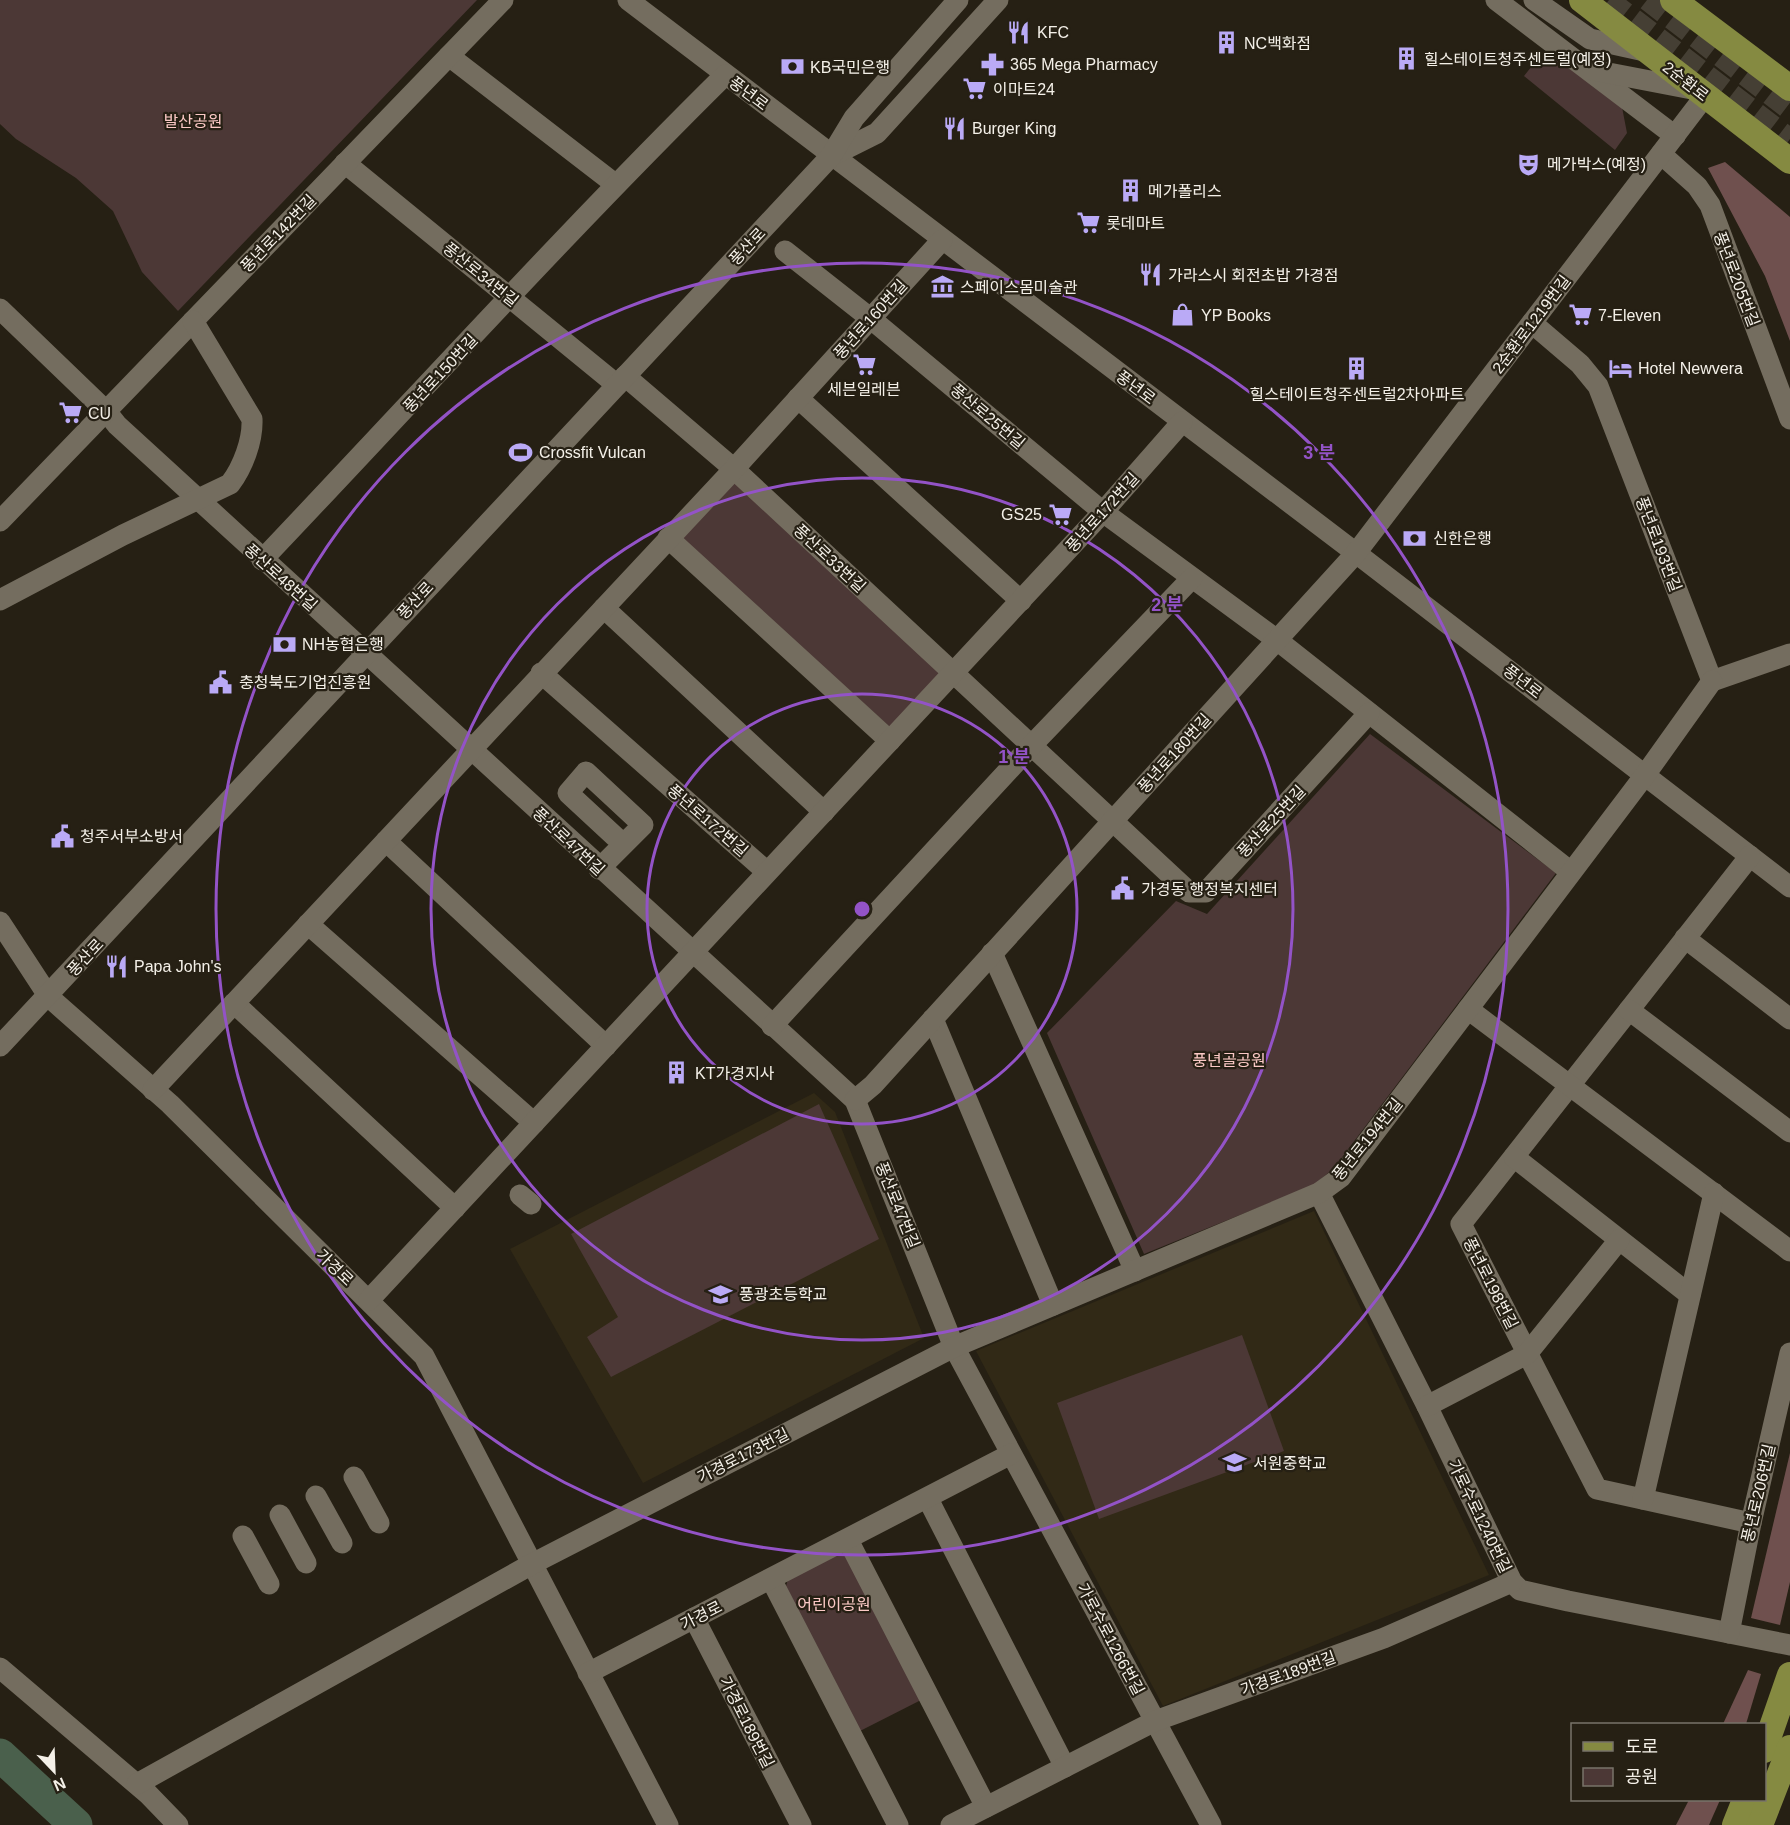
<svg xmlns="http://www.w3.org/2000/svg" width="1790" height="1825" font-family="Arial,'Noto Sans KR',sans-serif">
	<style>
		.built { fill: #312916 }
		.green { fill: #4c3836 }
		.forest { fill: #6f504e }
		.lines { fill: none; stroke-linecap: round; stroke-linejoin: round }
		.river { stroke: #4a604c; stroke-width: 33 }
		.minor-tunnel { stroke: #453f34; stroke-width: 21; stroke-dasharray: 21 10; stroke-linecap: butt }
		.minor { stroke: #746d5f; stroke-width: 21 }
		.major { stroke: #858a41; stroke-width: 26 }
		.ring { fill: none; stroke: #9353c7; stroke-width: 3 }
		.labels { text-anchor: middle; stroke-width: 4.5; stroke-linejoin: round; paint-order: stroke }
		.poi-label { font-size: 16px; fill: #f4f0e8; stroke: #262014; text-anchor: start }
		.street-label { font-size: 16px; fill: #f4f0e8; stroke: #262014 }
		.park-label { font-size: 16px; fill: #fbc9c5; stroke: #262014 }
		.centre { fill: #9353c7; stroke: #262014; stroke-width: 3 }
		.ring-label { font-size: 18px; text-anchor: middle; font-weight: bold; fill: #9353c7; stroke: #262014; stroke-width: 4.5; stroke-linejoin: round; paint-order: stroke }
	</style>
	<rect width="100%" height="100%" fill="#262014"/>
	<!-- built -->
	<g class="built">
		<path d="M814,1093l21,19 89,226 -281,145 -133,-234z"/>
		<path d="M1314,1211l175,364 -326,131 -187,-355z"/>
	</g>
	<!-- green -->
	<g class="green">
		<path d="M0,0h477l-299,311 -36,-39 -29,-61 -37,-33 -60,-39 -16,-15z"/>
		<path d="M1543,52l8,6 5,-6 65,50 6,31 -12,17 -91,-74z"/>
		<path d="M733,479l207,194 -50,54 -210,-189z"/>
		<path d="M1370,734l186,139 -222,295 -20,17 -170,69 -97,-221 129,-132 31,13z"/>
		<path d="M819,1104l60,135 -268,138 -24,-40 31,-20 -47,-83z"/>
		<path d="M1242,1335l42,116 -185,68 -42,-116z"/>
		<path d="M840,1551l11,3 72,145 -65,33 -73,-142 3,-11z"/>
	</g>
	<!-- forest -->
	<g class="forest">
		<path d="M1725,162l65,55v124l-25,-65 -57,-108z"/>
		<path d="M1790,1453v129l-10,43 -29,-7z"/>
		<path d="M1748,1670l13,4 -15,50h-23z"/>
		<path d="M1689,1800h31l-11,25h-33z"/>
	</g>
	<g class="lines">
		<!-- river -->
		<path class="river" d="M0,1755l76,70"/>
		<!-- minor-tunnel -->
		<g class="minor-tunnel">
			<path d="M1609,0l181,139"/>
			<path d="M1647,0l143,110"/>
		</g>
		<!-- minor -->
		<g class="minor">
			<path d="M628,0l728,553 434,334"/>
			<path d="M1496,0l179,136"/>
			<path d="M1534,0l56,39 59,13"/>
			<path d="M449,56l166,128"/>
			<path d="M1593,70l104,20"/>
			<path d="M1661,154l36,32 13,19 80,214"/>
			<path d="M831,156l46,-23 121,-133"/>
			<path d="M345,163l272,222"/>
			<path d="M785,251l85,67 233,194 174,128 294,232"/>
			<path d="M0,309l106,102 11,14 738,675 99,247 257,478"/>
			<path d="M1532,323l48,41 18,22 114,295"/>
			<path d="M625,376l109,93 455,423h17l163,-179"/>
			<path d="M798,398l223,203"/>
			<path d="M0,521l503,-521"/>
			<path d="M668,538l222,203"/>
			<path d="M262,560c154,-162 304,-328 463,-485"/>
			<path d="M0,600l123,-65 107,-51c13,-17 23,-44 22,-65l-59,-98"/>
			<path d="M604,608l220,204"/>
			<path d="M541,673l225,198"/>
			<path d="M1712,681l78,-27"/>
			<path d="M386,841l220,205"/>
			<path d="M1750,856l-289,368 136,265 154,34"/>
			<path d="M599,869l44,-44 -57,-53 -18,21 55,51"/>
			<path d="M0,922l49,75 121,107 254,252 244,469"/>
			<path d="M308,924l226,199"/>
			<path d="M1685,938l105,81"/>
			<path d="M992,953l143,318"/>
			<path d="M234,1003l221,205"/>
			<path d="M1468,1009l322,242"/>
			<path d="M1629,1010l161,122"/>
			<path d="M933,1019l120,286"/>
			<path d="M772,1026l259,-280 161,-168"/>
			<path d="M0,1046l831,-890 23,-38 104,-118"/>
			<path d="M153,1090l581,-621 208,-229"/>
			<path d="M855,1100l18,-15 483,-532 349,-457"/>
			<path d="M1514,1157l176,138"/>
			<path d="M1319,1193l108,213 85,176 8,8 48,11 222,44"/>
			<path d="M520,1195l11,9"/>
			<path d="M369,1300l734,-788 79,-90"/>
			<path d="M1427,1406l100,-52 92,-114"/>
			<path d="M354,1477l25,46"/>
			<path d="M316,1496l26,47"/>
			<path d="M928,1499l137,268"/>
			<path d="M1643,1499l71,-306"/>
			<path d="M280,1515l26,48"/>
			<path d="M243,1536l26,48"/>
			<path d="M848,1540l138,267"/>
			<path d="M771,1579l127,246"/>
			<path d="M694,1618l107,207"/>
			<path d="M1729,1633l22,-110 39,-170"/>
			<path d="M0,1668l148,126 30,31"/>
			<path d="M588,1673l423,-219"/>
			<path d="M137,1784l395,-220 422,-217 365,-154 22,-16 304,-402 67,-94"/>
			<path d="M951,1825l204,-104 229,-83 128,-56"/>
		</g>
		<!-- major -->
		<g class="major">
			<path d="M1582,0l208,161"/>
			<path d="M1673,0l117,88"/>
			<path d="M1764,1750l26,-75"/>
			<path d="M1735,1825l10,-25"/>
			<path d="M1760,1825l30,-77"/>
		</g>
	</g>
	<!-- distance rings -->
	<g class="ring">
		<circle cx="862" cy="909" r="215"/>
		<circle cx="862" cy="909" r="431"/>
		<circle cx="862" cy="909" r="646"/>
	</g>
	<!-- icons -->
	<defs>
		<symbol id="restaurant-bare" viewBox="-9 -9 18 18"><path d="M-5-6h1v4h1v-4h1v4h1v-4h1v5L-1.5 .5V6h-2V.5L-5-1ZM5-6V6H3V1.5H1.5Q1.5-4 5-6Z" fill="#baaaf6" stroke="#262014" stroke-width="2.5" paint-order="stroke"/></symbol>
		<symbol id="building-bare" viewBox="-9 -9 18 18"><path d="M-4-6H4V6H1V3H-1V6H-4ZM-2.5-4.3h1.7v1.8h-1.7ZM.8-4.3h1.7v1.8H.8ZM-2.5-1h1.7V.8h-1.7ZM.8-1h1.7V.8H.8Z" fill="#baaaf6" stroke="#262014" stroke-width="2.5" paint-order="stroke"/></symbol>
		<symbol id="pharmacy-bare" viewBox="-9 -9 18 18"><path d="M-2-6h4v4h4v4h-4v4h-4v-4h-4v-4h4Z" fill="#baaaf6" stroke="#262014" stroke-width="2.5" paint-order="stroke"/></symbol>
		<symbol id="bank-bare" viewBox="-9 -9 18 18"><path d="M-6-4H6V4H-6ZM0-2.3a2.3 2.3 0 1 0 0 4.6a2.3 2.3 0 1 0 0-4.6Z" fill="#baaaf6" stroke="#262014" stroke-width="2.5" paint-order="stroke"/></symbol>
		<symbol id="supermarket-bare" viewBox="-9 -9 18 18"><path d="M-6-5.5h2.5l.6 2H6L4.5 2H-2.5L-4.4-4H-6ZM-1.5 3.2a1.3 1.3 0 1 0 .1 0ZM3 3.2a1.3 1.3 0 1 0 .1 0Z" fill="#baaaf6" stroke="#262014" stroke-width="2.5" paint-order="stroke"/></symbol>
		<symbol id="theatre-bare" viewBox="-9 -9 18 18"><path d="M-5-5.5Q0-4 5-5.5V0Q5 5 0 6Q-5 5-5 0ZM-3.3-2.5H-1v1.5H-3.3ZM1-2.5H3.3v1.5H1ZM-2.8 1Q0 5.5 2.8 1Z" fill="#baaaf6" stroke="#262014" stroke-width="2.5" paint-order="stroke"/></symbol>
		<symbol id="museum-bare" viewBox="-9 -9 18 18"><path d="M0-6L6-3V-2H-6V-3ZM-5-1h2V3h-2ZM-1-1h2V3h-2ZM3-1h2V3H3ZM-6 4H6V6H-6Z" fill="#baaaf6" stroke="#262014" stroke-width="2.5" paint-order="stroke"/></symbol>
		<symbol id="shop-bare" viewBox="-9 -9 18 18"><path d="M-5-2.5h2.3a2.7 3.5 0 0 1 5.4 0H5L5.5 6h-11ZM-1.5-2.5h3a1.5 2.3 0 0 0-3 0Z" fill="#baaaf6" stroke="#262014" stroke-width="2.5" paint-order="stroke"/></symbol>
		<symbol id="hotel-bare" viewBox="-9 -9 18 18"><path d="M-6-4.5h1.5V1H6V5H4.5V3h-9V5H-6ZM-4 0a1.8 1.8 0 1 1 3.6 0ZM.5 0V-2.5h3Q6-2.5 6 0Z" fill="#baaaf6" stroke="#262014" stroke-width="2.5" paint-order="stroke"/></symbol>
		<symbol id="stadium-bare" viewBox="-9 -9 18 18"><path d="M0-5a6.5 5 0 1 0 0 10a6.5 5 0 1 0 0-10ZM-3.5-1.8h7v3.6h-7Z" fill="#baaaf6" stroke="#262014" stroke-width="2.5" paint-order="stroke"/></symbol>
		<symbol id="civic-bare" viewBox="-9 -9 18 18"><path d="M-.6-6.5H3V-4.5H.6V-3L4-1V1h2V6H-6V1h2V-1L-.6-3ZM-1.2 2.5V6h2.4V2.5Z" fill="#baaaf6" stroke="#262014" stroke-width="2.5" paint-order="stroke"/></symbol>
		<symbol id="school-bare" viewBox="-9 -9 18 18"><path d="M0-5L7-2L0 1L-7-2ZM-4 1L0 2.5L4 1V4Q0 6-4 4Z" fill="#baaaf6" stroke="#262014" stroke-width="2.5" paint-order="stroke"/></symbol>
	</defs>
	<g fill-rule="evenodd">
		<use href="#restaurant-bare" x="1002" y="16" width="33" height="33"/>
		<use href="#building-bare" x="1210" y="26" width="33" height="33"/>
		<use href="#building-bare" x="1390" y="42" width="33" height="33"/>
		<use href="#pharmacy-bare" x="976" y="48" width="33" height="33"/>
		<use href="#bank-bare" x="776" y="50" width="33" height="33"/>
		<use href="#supermarket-bare" x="958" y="72" width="33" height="33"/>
		<use href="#restaurant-bare" x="938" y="112" width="33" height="33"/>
		<use href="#theatre-bare" x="1512" y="148" width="33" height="33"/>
		<use href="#building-bare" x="1114" y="174" width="33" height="33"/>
		<use href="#supermarket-bare" x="1072" y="206" width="33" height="33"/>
		<use href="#restaurant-bare" x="1134" y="258" width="33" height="33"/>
		<use href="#museum-bare" x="926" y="270" width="33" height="33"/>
		<use href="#shop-bare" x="1166" y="298" width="33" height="33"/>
		<use href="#supermarket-bare" x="1564" y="298" width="33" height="33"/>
		<use href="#supermarket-bare" x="848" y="348" width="33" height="33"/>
		<use href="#hotel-bare" x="1604" y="352" width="33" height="33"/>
		<use href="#building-bare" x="1340" y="352" width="33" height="33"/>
		<use href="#supermarket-bare" x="54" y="396" width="33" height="33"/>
		<use href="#stadium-bare" x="504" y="436" width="33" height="33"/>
		<use href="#supermarket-bare" x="1044" y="498" width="33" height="33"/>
		<use href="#bank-bare" x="1398" y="522" width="33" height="33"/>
		<use href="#bank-bare" x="268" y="628" width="33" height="33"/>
		<use href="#civic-bare" x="204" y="666" width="33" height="33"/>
		<use href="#civic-bare" x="46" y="820" width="33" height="33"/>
		<use href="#civic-bare" x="1106" y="872" width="33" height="33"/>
		<use href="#restaurant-bare" x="100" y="950" width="33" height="33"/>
		<use href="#building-bare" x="660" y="1056" width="33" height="33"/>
		<use href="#school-bare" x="704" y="1278" width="33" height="33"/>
		<use href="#school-bare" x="1218" y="1446" width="33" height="33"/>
	</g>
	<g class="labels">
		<!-- poi labels -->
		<g class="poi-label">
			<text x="1037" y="38">KFC</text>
			<text x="1244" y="49">NC백화점</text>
			<text x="1424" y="65">힐스테이트청주센트럴(예정)</text>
			<text x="1010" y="70">365 Mega Pharmacy</text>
			<text x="810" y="73">KB국민은행</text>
			<text x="993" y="95">이마트24</text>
			<text x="972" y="134">Burger King</text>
			<text x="1547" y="170">메가박스(예정)</text>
			<text x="1148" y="197">메가폴리스</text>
			<text x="1106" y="229">롯데마트</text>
			<text x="1168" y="281">가라스시 회전초밥 가경점</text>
			<text x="960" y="293">스페이스몸미술관</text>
			<text x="1201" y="321">YP Books</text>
			<text x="1598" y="321">7-Eleven</text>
			<text x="1638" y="374">Hotel Newvera</text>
			<text x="864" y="395" text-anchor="middle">세븐일레븐</text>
			<text x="1357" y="400" text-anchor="middle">힐스테이트청주센트럴2차아파트</text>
			<text x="88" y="419">CU</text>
			<text x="539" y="458">Crossfit Vulcan</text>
			<text x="1042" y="520" text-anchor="end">GS25</text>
			<text x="1433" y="544">신한은행</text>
			<text x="302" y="650">NH농협은행</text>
			<text x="239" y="688">충청북도기업진흥원</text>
			<text x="80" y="842">청주서부소방서</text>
			<text x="1141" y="895">가경동 행정복지센터</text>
			<text x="134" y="972">Papa John's</text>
			<text x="695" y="1079">KT가경지사</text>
			<text x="739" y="1300">풍광초등학교</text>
			<text x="1253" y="1469">서원중학교</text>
		</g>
		<!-- street labels -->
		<g class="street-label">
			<text transform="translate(1686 81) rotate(38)" y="6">2순환로</text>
			<text transform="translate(749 93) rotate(37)" y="6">풍년로</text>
			<text transform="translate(278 233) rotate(-46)" y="6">풍년로142번길</text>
			<text transform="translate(747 246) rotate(-47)" y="6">풍산로</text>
			<text transform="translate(481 274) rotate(39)" y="6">풍산로34번길</text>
			<text transform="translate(1737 279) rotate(69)" y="6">풍년로205번길</text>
			<text transform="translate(870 319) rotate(-48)" y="6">풍년로160번길</text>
			<text transform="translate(1531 324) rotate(-53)" y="6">2순환로1219번길</text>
			<text transform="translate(440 373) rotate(-47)" y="6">풍년로150번길</text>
			<text transform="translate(1136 387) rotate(37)" y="6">풍년로</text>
			<text transform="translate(988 416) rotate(40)" y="6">풍산로25번길</text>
			<text transform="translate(1102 512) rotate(-48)" y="6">풍년로172번길</text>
			<text transform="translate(1659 544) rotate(69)" y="6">풍년로193번길</text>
			<text transform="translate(830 558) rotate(43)" y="6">풍산로33번길</text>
			<text transform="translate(281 577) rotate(42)" y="6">풍산로48번길</text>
			<text transform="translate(415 600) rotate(-47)" y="6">풍산로</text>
			<text transform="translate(1523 681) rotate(38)" y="6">풍년로</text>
			<text transform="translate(1174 753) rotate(-48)" y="6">풍년로180번길</text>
			<text transform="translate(708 820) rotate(41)" y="6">풍년로172번길</text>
			<text transform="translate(1271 821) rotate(-47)" y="6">풍산로25번길</text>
			<text transform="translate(569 841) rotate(43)" y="6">풍산로47번길</text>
			<text transform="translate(85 957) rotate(-47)" y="6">풍산로</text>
			<text transform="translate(1367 1139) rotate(-51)" y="6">풍년로194번길</text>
			<text transform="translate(898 1205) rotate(68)" y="6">풍산로47번길</text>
			<text transform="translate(335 1267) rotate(44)" y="6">가경로</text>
			<text transform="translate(1491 1283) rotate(63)" y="6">풍년로198번길</text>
			<text transform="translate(743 1455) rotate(-27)" y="6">가경로173번길</text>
			<text transform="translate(1758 1493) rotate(-77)" y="6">풍년로206번길</text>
			<text transform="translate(1480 1516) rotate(64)" y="6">가로수로1240번길</text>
			<text transform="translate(701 1615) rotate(-27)" y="6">가경로</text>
			<text transform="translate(1111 1639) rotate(62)" y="6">가로수로1266번길</text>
			<text transform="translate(1288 1673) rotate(-20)" y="6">가경로189번길</text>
			<text transform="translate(747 1722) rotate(63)" y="6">가경로189번길</text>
		</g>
		<!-- park labels -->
		<g class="park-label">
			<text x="193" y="127">발산공원</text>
			<text x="1229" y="1066">풍년골공원</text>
			<text x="834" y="1610">어린이공원</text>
		</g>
	</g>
	<circle cx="862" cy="909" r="9" class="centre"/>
	<g class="ring-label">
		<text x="1319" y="459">3 분</text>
		<text x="1167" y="611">2 분</text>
		<text x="1014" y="763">1 분</text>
	</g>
	<!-- legend -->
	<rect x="1571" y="1723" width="195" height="78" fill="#262014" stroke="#787369" stroke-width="1.5"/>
	<rect x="1583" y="1742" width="30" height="9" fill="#858a41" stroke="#787369" stroke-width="1.5"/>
	<text x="1625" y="1753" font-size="18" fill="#f4f0e8">도로</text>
	<rect x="1583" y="1768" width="30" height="18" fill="#4c3836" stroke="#787369" stroke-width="1.5"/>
	<text x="1625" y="1783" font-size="18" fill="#f4f0e8">공원</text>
	<!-- north arrow -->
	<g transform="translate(54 1771) rotate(157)" stroke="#262014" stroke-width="4.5" paint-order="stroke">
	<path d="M0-4.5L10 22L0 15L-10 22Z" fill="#f4f0e8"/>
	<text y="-9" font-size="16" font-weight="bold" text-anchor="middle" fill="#f4f0e8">N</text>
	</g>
</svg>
